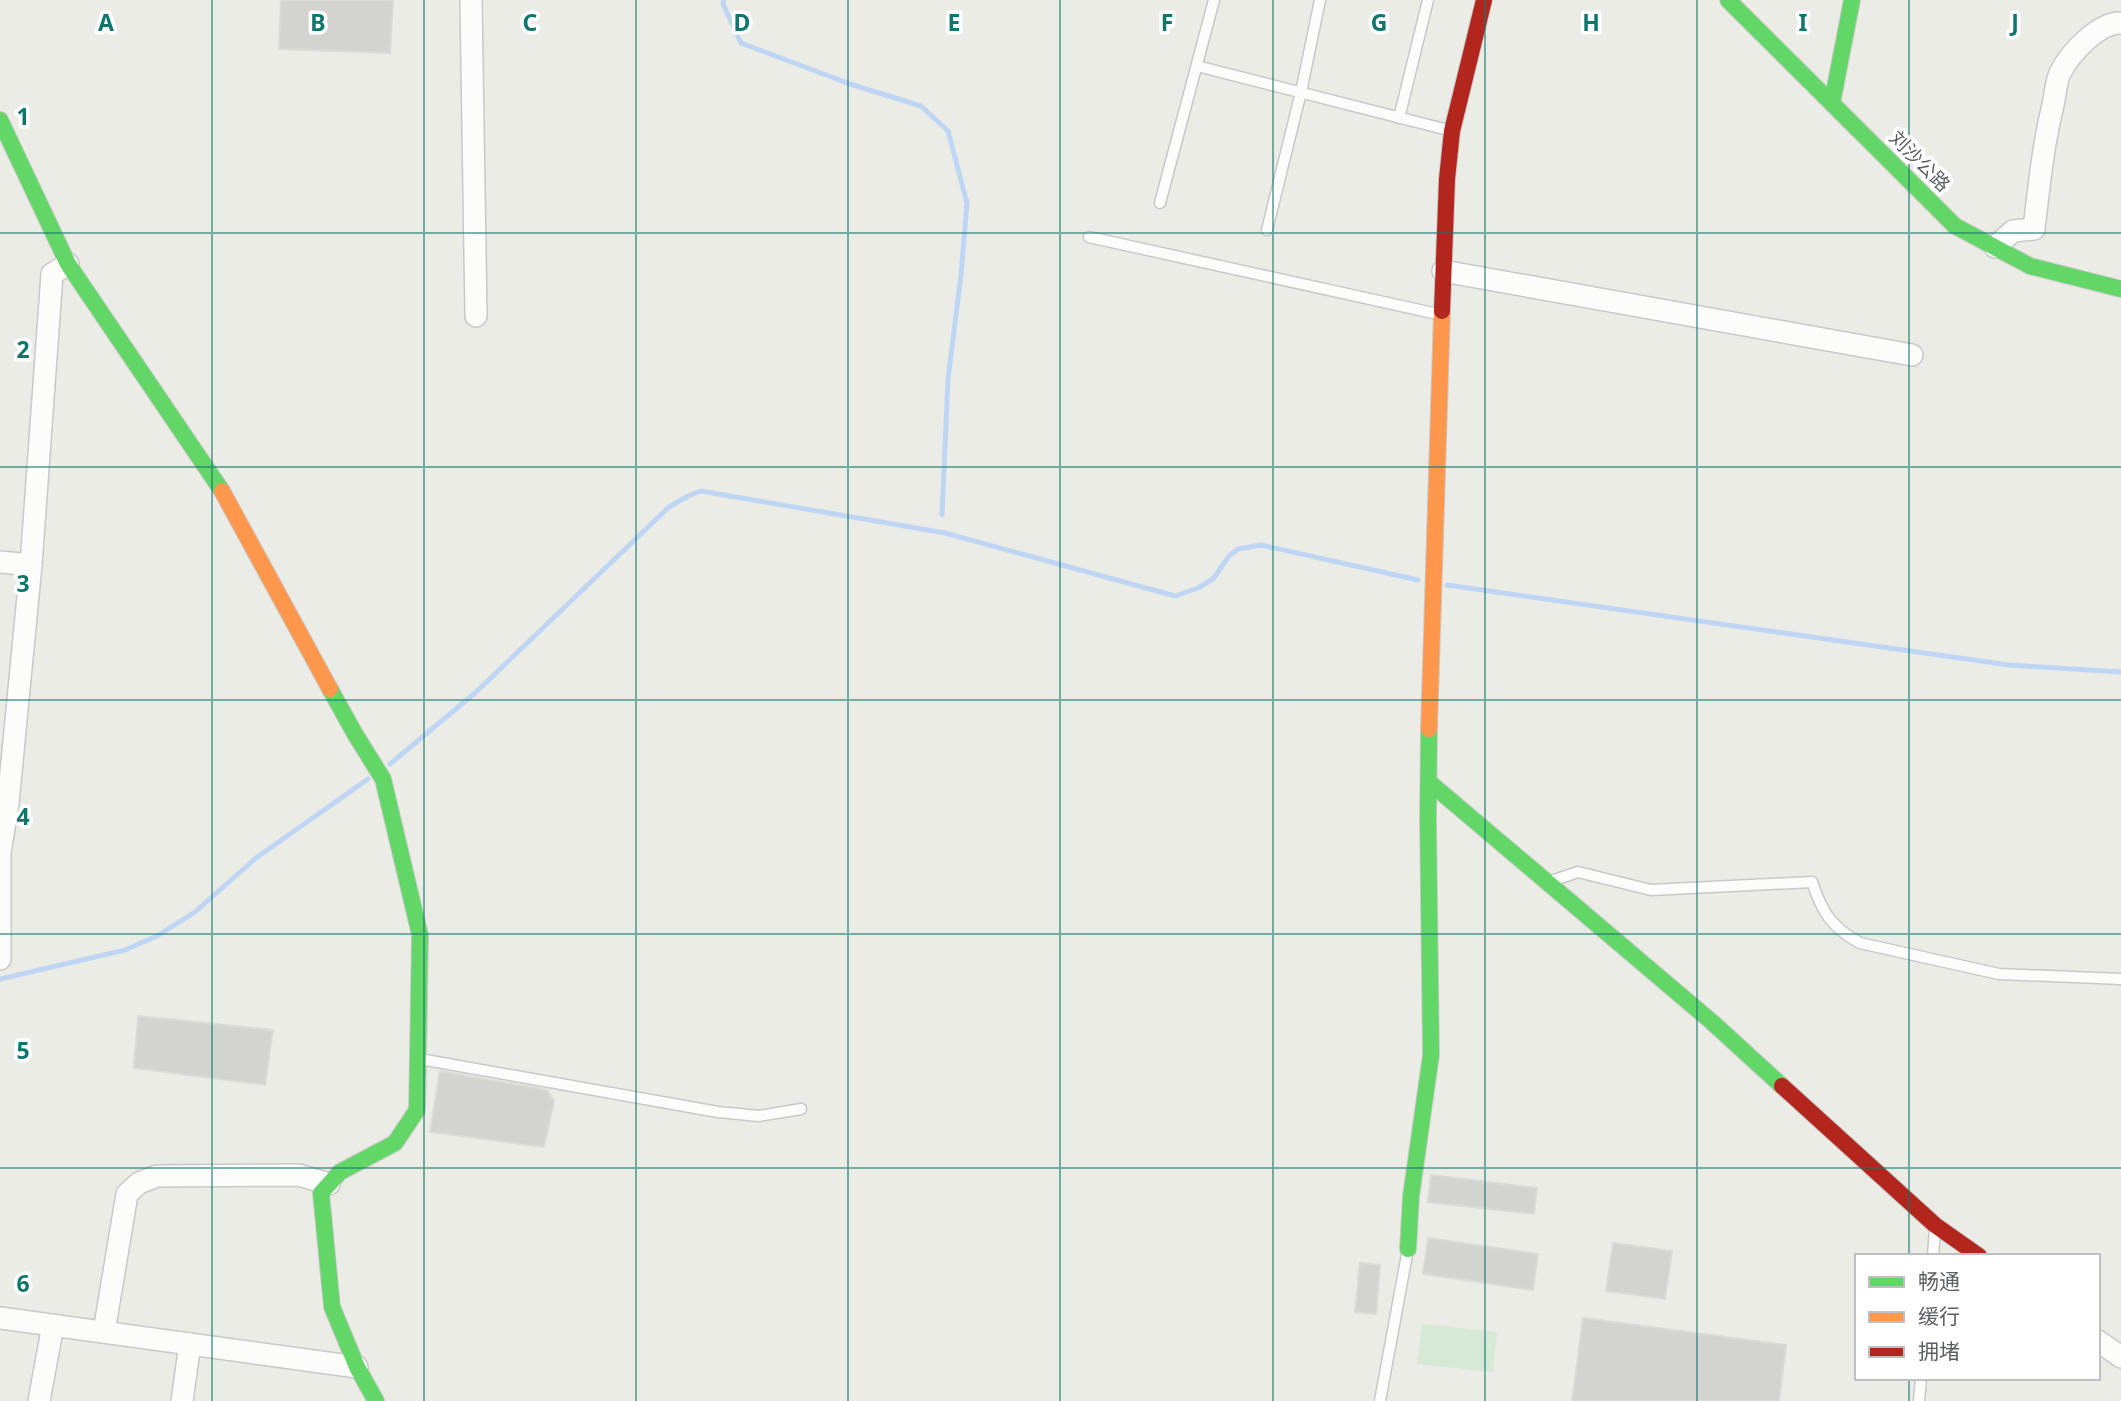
<svg xmlns="http://www.w3.org/2000/svg" width="2121" height="1401" font-family="'Noto Sans','Noto Sans SC',sans-serif">
	<style>
		.pitch { fill: #d6e8d6 }
		.lines { fill: none; stroke-linecap: round; stroke-linejoin: round }
		.stream { stroke: #bed6f3; stroke-width: 5 }
		.building { fill: #d3d3d0; stroke: #dbdbd6; stroke-width: 2 }
		.lane-casing { stroke: #c8c8c8; stroke-width: 13 }
		.street-casing { stroke: #c8c8c8; stroke-width: 24 }
		.fast-casing { stroke: #c9c9c9; stroke-width: 18 }
		.slow-casing { stroke: #c9c9c9; stroke-width: 18 }
		.jam-casing { stroke: #c9c9c9; stroke-width: 18 }
		.lane { stroke: #fcfcfb; stroke-width: 10 }
		.street { stroke: #fcfcfb; stroke-width: 21 }
		.fast { stroke: #63d668; stroke-width: 16 }
		.slow { stroke: #ff974d; stroke-width: 16 }
		.jam { stroke: #b3261e; stroke-width: 16 }
		.grid { fill: none; stroke: #0f766e; stroke-width: 2; stroke-opacity: 0.55 }
		.labels { text-anchor: middle; stroke-width: 7; stroke-linejoin: round; paint-order: stroke }
		.street-label { font-size: 19px; fill: #5d5f64; stroke: #fff }
		.grid-label { font-size: 23px; text-anchor: middle; font-weight: bold; fill: #0f766e; stroke: #fff; stroke-width: 7; stroke-linejoin: round; paint-order: stroke }
	</style>
	<rect width="100%" height="100%" fill="#ecece7"/>
	<!-- pitch -->
	<path class="pitch" d="M1422,1324l75,8 -4,40 -76,-8z"/>
	<g class="lines">
		<!-- stream -->
		<g class="stream">
			<path d="M724,0l-1,4 18,39 109,41 71,22 27,25 19,72 -6,72 -13,104 -6,136"/>
			<path d="M1447,585l562,80 112,7"/>
			<path d="M390,764l85,-71 194,-186 19,-11 13,-5 244,42 230,63 23,-8 15,-9 16,-23 9,-7 23,-4 157,35"/>
			<path d="M0,979l125,-29 32,-14 38,-24 61,-54 112,-79"/>
		</g>
	</g>
	<!-- building -->
	<g class="building">
		<path d="M281,0h112l-3,53 -111,-4z"/>
		<path d="M138,1016l135,14 -8,55 -131,-17z"/>
		<path d="M440,1071l107,19 7,11 -10,46 -114,-15z"/>
		<path d="M1431,1175l106,13 -3,26 -106,-12z"/>
		<path d="M1428,1238l110,16 -5,36 -110,-16z"/>
		<path d="M1613,1243l59,8 -7,48 -59,-8z"/>
		<path d="M1360,1263l20,2 -4,49 -21,-2z"/>
		<path d="M1583,1318l203,27 -7,56h-207z"/>
	</g>
	<g class="lines">
		<defs>
			<g id="lane">
				<path d="M1197,66l255,65"/>
				<path d="M1399,118l29,-118"/>
				<path d="M1160,203l54,-203"/>
				<path d="M1267,230l34,-138 19,-92"/>
				<path d="M1089,237l353,78"/>
				<path d="M1551,881l27,-9 73,18 161,-8c10,30 20,46 48,61l139,31 122,5"/>
				<path d="M420,1059l298,53 41,4 42,-7"/>
				<path d="M1933,1256l2,-28"/>
				<path d="M1380,1401l28,-152"/>
				<path d="M1919,1401l2,-23"/>
			</g>
			<g id="street">
				<path d="M471,0l5,316"/>
				<path d="M1995,247l18,-16 21,-2c5,-42 9,-84 19,-124 2,-10 3,-23 7,-32 10,-20 39,-51 61,-50"/>
				<path d="M1443,271l469,84"/>
				<path d="M0,562l31,3"/>
				<path d="M0,959v-106l8,-50 23,-238 21,-291 16,-10"/>
				<path d="M0,1318l357,49"/>
				<path d="M104,1332l23,-138 12,-11 18,-7 142,-1 30,9"/>
				<path d="M2098,1341l23,16"/>
				<path d="M39,1401l14,-76"/>
				<path d="M182,1401l8,-57"/>
			</g>
			<g id="fast">
				<path d="M1728,0l227,226 75,40 91,23"/>
				<path d="M1832,103l20,-103"/>
				<path d="M0,120l68,144 154,227"/>
				<path d="M330,689l25,45 28,45 37,156 -3,175 -22,33 -55,29 -19,21 11,114 25,60 19,34"/>
				<path d="M1429,782l283,240 70,64"/>
				<path d="M1408,1249l3,-53 20,-141 -3,-236 1,-90"/>
			</g>
			<g id="slow">
				<path d="M222,491l108,198"/>
				<path d="M1429,729l13,-418"/>
			</g>
			<g id="jam">
				<path d="M1442,311l5,-132 5,-48 32,-131"/>
				<path d="M1782,1086l153,139 44,31"/>
			</g>
		</defs>
		<!-- lane casing -->
		<use href="#lane" class="lane-casing"/>
		<!-- street casing -->
		<use href="#street" class="street-casing"/>
		<!-- fast casing -->
		<use href="#fast" class="fast-casing"/>
		<!-- slow casing -->
		<use href="#slow" class="slow-casing"/>
		<!-- jam casing -->
		<use href="#jam" class="jam-casing"/>
		<!-- lane -->
		<use href="#lane" class="lane"/>
		<!-- street -->
		<use href="#street" class="street"/>
		<!-- fast -->
		<use href="#fast" class="fast"/>
		<!-- slow -->
		<use href="#slow" class="slow"/>
		<!-- jam -->
		<use href="#jam" class="jam"/>
	</g>
	<!-- grid -->
	<path class="grid" d="M212,0v1401M424,0v1401M636,0v1401M848,0v1401M1060,0v1401M1273,0v1401M1485,0v1401M1697,0v1401M1909,0v1256M0,233h2121M0,467h2121M0,700h2121M0,934h2121M0,1168h2121M1909,1378v23"/>
	<g class="labels">
		<!-- street labels -->
		<g class="street-label">
			<text transform="translate(1920 161) rotate(45)" y="7">刘沙公路</text>
		</g>
	</g>
	<g class="grid-label">
		<text x="106" y="31">A</text>
		<text x="318" y="31">B</text>
		<text x="530" y="31">C</text>
		<text x="742" y="31">D</text>
		<text x="954" y="31">E</text>
		<text x="1167" y="31">F</text>
		<text x="1379" y="31">G</text>
		<text x="1591" y="31">H</text>
		<text x="1803" y="31">I</text>
		<text x="2015" y="31">J</text>
		<text x="23" y="125">1</text>
		<text x="23" y="358">2</text>
		<text x="23" y="592">3</text>
		<text x="23" y="825">4</text>
		<text x="23" y="1059">5</text>
		<text x="23" y="1292">6</text>
	</g>
	<!-- legend -->
	<rect x="1855" y="1254" width="245" height="126" fill="#ffffff" stroke="#bebfc1" stroke-width="2"/>
	<rect x="1869" y="1277" width="35" height="10" fill="#63d668" stroke="#bebfc1" stroke-width="2"/>
	<text x="1918" y="1289" font-size="21" fill="#5d5f64">畅通</text>
	<rect x="1869" y="1312" width="35" height="10" fill="#ff974d" stroke="#bebfc1" stroke-width="2"/>
	<text x="1918" y="1324" font-size="21" fill="#5d5f64">缓行</text>
	<rect x="1869" y="1347" width="35" height="10" fill="#b3261e" stroke="#bebfc1" stroke-width="2"/>
	<text x="1918" y="1359" font-size="21" fill="#5d5f64">拥堵</text>
</svg>
